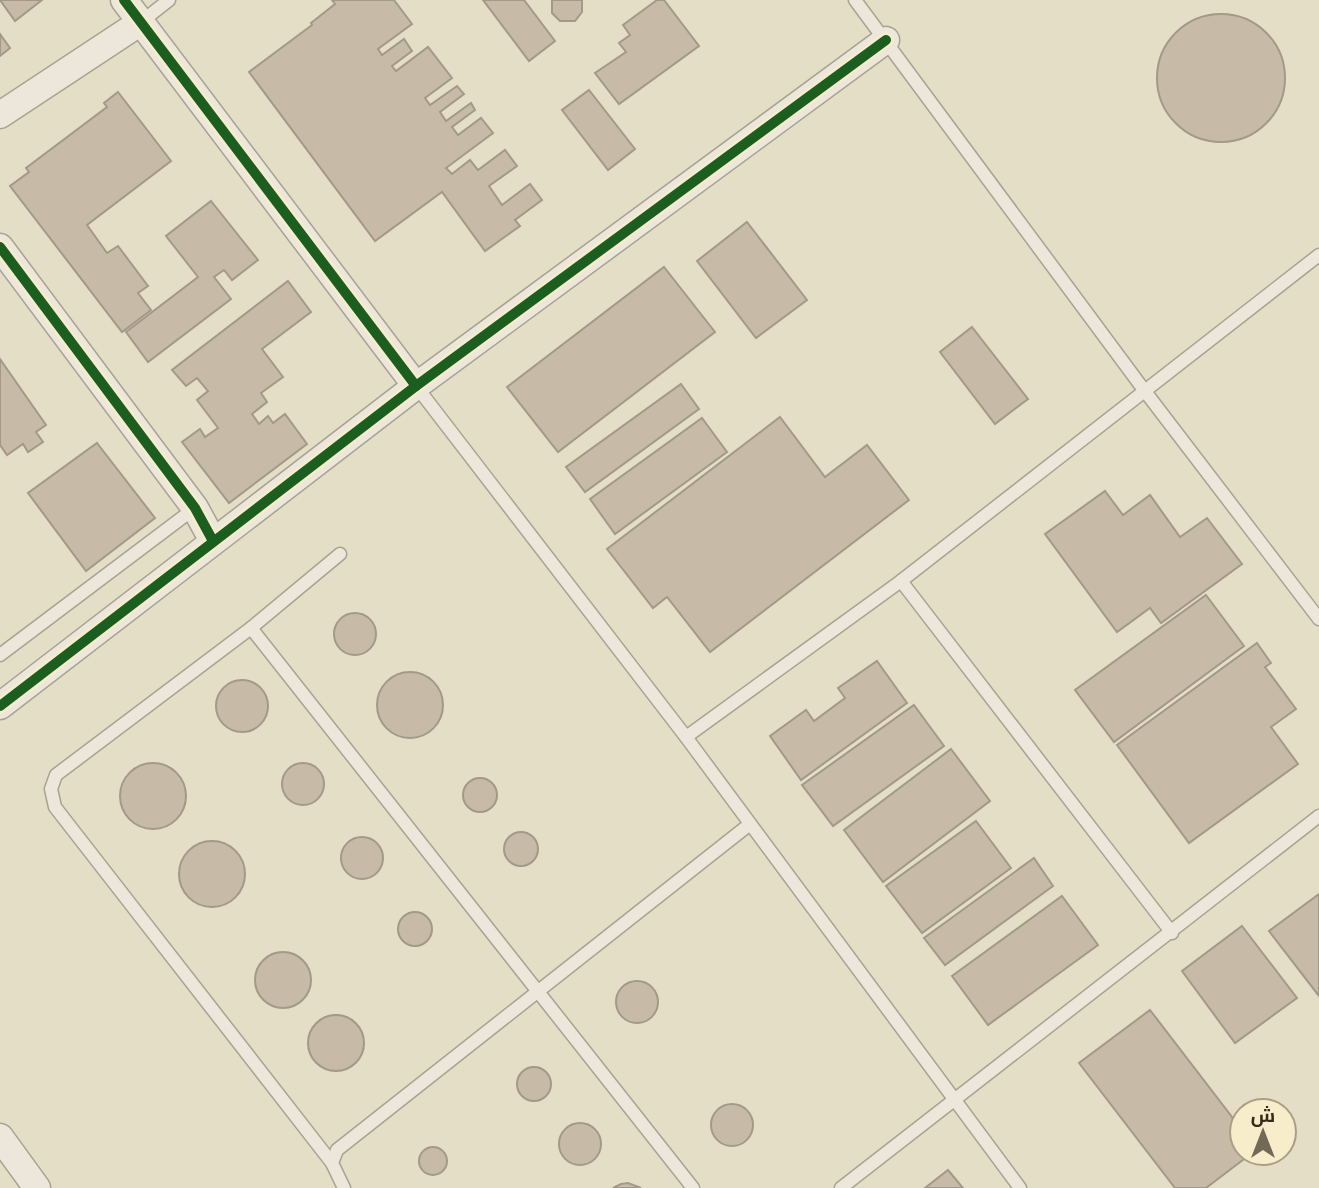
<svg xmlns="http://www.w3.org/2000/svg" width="1319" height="1188" font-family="'Times New Roman',Cairo,serif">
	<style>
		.building { fill: #c7bba8; stroke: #a39987; stroke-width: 2 }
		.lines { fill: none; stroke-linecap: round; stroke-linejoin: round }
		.lane-casing { stroke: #a8a291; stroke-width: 15 }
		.street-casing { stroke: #a8a291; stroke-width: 29 }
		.lane { stroke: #ece7da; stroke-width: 12 }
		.street { stroke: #ece7da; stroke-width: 26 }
		.cycleway-casing { stroke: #f7edcb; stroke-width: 15 }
		.cycleway { stroke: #1b5e20; stroke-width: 10 }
	</style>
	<rect width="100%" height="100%" fill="#e4dec7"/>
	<!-- building -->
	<g class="building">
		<path d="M0,0h42l-27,21z"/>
		<path d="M332,0h62l18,24 -34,25 4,6 22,-16 8,12 -20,15 4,5 32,-24 24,31 -27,20 5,7 27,-19 7,8 -24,18 6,9 25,-18 4,7 -23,17 6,8 23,-17 12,15 -47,35 6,6 18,-14 8,10 27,-20 12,16 -28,20 13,19 28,-21 12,16 -27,20 5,6 -35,25 -43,-59 -67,49 -126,-169 63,-47 -1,-2 24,-19z"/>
		<path d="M483,0h41l31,41 -26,20z"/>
		<path d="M552,0h30v12l-7,9h-15l-8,-8z"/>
		<path d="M657,0h7l35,46 -80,58 -24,-31 31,-21 -7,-9 11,-8 -7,-10z"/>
		<circle cx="1221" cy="78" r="64"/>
		<path d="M0,34l10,14 -10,8z"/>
		<path d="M589,90l46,59 -27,21 -46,-60z"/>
		<path d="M118,92l53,69 -84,64 20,28 11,-7 30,40 -10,7 13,17 -29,22 -112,-146 19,-14 -3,-4 81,-61 -3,-4z"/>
		<path d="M211,201l47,59 -26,20 -8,-10 -10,7 17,22 -83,63 -22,-30 72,-55 -32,-41z"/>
		<path d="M747,222l60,78 -51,38 -59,-77z"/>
		<path d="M664,267l51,65 -157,120 -51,-65z"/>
		<path d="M288,281l23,31 -49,37 21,28 -22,16 6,9 -15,12 7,10 9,-8 5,7 12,-9 22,30 -78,59 -47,-61 18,-13 5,8 13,-9 -21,-28 11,-9 -11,-13 -11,8 -14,-16z"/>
		<path d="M972,327l56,72 -33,25 -55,-72z"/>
		<path d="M0,359l46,66 -10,7 7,10 -15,10 -5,-8 -16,11 -7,-10z"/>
		<path d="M681,384l18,25 -114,83 -19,-25z"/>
		<path d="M780,417l45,60 42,-32 42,55 -199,152 -43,-55 -14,11 -46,-59z"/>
		<path d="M702,418l25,34 -112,82 -25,-35z"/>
		<path d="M97,443l58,75 -69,53 -58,-78z"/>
		<path d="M1105,491l18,24 27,-20 30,42 27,-19 35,46 -81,59 -11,-15 -33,24 -72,-98z"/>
		<path d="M1206,595l38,51 -130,96 -39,-52z"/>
		<circle cx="355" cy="634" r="21"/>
		<path d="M1257,643l14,20 -6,4 31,42 -25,18 27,37 -109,79 -72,-98z"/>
		<path d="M877,661l30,42 -106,77 -31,-44 36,-26 8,11 31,-23 -7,-10z"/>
		<circle cx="410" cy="705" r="33"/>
		<circle cx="242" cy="706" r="26"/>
		<path d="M914,705l30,41 -111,80 -31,-41z"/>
		<path d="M951,749l39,52 -107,81 -39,-52z"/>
		<circle cx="303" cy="784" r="21"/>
		<circle cx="153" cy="796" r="33"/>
		<circle cx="480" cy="795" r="17"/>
		<path d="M976,821l35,47 -89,65 -36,-47z"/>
		<circle cx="521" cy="849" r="17"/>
		<circle cx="362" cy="858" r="21"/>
		<circle cx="212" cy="874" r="33"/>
		<path d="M1034,858l19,28 -108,79 -21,-27z"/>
		<path d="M1319,894v102l-50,-65z"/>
		<path d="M1062,896l36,49 -110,80 -36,-49z"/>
		<circle cx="415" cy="929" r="17"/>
		<path d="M1242,926l55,72 -62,45 -53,-72z"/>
		<circle cx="283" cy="980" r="28"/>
		<circle cx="637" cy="1002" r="21"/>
		<path d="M1150,1010l92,120v23h10l-46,35h-31l-96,-125z"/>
		<circle cx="336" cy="1043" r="28"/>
		<circle cx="534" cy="1084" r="17"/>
		<circle cx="732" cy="1125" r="21"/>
		<circle cx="580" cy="1144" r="21"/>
		<circle cx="433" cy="1161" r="14"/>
		<path d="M948,1170l15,18h-38z"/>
		<path d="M621,1184l7,-1 13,5h-28z"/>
	</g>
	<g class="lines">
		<defs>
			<g id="lane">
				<path d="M855,0l289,390 175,229"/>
				<path d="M141,22l28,-22"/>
				<path d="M416,386l270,351 334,451"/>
				<path d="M901,581l271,352"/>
				<path d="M251,628l442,560"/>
				<path d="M0,655l195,-147"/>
				<path d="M686,737l215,-156 418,-326"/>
				<path d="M332,1163l-277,-356 -4,-18 5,-14 195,-147 89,-74"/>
				<path d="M344,1188l-12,-25 5,-13 413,-326"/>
				<path d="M841,1188l478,-372"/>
			</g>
			<g id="street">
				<path d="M124,0l292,386"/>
				<path d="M0,115l141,-93"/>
				<path d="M0,247l195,261 18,33"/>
				<path d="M0,706l416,-320 470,-346"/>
				<path d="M0,1137l37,51"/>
			</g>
		</defs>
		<!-- lane casing -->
		<use href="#lane" class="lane-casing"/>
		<!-- street casing -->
		<use href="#street" class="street-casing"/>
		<!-- lane -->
		<use href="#lane" class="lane"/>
		<!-- street -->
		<use href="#street" class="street"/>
		<defs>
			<g id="cycleway">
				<path d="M124,0l292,386"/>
				<path d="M0,247l195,261 18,33"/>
				<path d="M0,706l416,-320 470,-346"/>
			</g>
		</defs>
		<!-- cycleway casing -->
		<use href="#cycleway" class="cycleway-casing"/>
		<!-- cycleway -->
		<use href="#cycleway" class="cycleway"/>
	</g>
	<!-- north arrow -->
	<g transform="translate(1263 1132)"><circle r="33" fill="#f7edcb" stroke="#aa9f84" stroke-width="2"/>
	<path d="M0-5L12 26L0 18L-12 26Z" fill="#736957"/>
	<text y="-10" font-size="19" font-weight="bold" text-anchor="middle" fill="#362a1a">ش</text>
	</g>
</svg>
